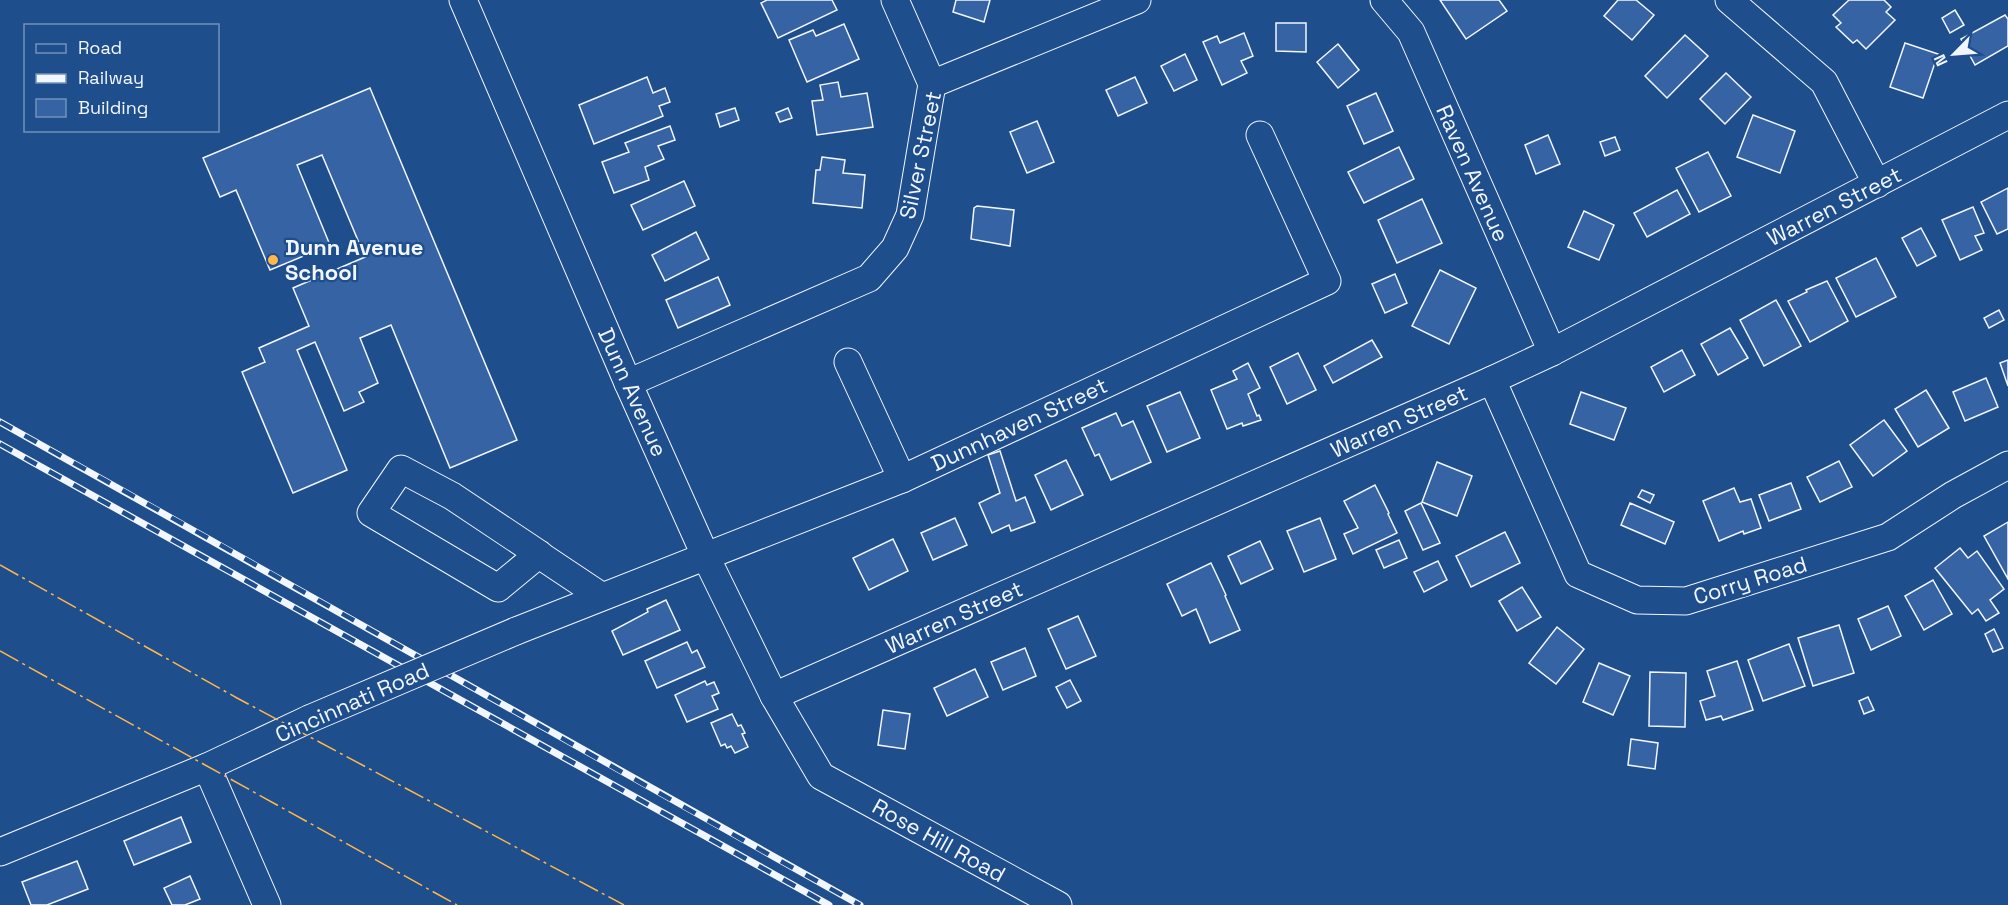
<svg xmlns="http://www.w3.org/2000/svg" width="2008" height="905" font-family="'Space Grotesk',sans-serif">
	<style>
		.building { fill: #3563a3; stroke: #f2f6ff; stroke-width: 1.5 }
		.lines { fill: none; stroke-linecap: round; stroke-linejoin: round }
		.minor-casing { stroke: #f2f6ff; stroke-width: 29 }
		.minor { stroke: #1f4e8c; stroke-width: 27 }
		.rail-casing { stroke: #f2f6ff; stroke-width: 7 }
		.rail { stroke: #1f4e8c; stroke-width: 4.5; stroke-dasharray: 14; stroke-linecap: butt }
		.minor-bridge-casing { stroke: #f2f6ff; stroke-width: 29; stroke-linecap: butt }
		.minor-bridge { stroke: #1f4e8c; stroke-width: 27 }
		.power { stroke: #ffb74d; stroke-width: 1.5; stroke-dasharray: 21 4.5 3 4.5; stroke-linecap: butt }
		.poi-dot { fill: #ffb74d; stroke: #1f4e8c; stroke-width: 2 }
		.labels { text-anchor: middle; stroke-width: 4.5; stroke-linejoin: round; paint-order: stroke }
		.street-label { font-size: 22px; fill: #f2f6ff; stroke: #1f4e8c }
		.poi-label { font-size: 22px; font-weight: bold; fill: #f2f6ff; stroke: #1f4e8c; text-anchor: start }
	</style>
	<rect width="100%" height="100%" fill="#1f4e8c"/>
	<!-- building -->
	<g class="building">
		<path d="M767,0h65l5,10 -59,28 -17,-35z"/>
		<path d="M956,0h34l-6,22 -31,-10z"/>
		<path d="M1440,0h59l8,11 -41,28z"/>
		<path d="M1618,0h18l18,15 -22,25 -28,-24z"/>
		<path d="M1849,0h35l7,7 -5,5 9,8 -29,29 -9,-9 -4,3 -17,-16 5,-4 -8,-8z"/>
		<path d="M1955,10l9,15 -14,8 -8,-15z"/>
		<path d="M2005,15l3,4v27l-33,19 -14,-26z"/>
		<path d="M1276,23h30v29l-30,-1z"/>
		<path d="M844,24l15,35 -52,23 -18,-42 24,-10 3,6z"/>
		<path d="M1244,33l9,23 -12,5 6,12 -25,12 -19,-43 14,-6 3,7z"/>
		<path d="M1685,35l23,21 -41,42 -22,-22z"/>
		<path d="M1905,43l33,11 -15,44 -33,-11z"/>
		<path d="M1338,44l21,26 -21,18 -21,-26z"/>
		<path d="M1185,54l12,26 -23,11 -13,-25z"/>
		<path d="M1726,73l25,24 -26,27 -25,-25z"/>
		<path d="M647,77l6,16 12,-5 5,14 -11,4 4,10 -69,28 -15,-39z"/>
		<path d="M1135,77l12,26 -29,13 -12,-26z"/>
		<path d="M838,82l3,15 26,-4 6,34 -56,8 -5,-34 11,-1 -3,-15z"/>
		<path d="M370,88l147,352 -67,28 -59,-143 -31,13 18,45 -19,9 5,10 -20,9 -29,-69 -18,8 50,120 -54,23 -51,-121 23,-10 -6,-14 50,-22 -16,-38 72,-31 -43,-102 -25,10 33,80 -60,25 -34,-80 -16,7 -17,-39z"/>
		<path d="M1376,93l17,38 -29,13 -17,-38z"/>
		<path d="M735,108l4,12 -19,7 -4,-13z"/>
		<path d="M788,108l4,10 -12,4 -4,-9z"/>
		<path d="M1753,115l42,16 -15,42 -43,-16z"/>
		<path d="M1037,121l17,41 -27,11 -17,-41z"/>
		<path d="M670,126l5,14 -17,6 6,13 -19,8 4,13 -35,13 -12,-31 27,-10 -4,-9z"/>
		<path d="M1548,135l12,29 -24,10 -11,-29z"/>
		<path d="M1615,137l5,13 -15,6 -5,-14z"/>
		<path d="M1399,147l15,32 -50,24 -16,-31z"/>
		<path d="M1708,152l23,44 -32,16 -23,-44z"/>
		<path d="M822,157l23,3 -2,13 22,2 -3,33 -49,-5 3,-33h4z"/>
		<path d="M684,181l11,25 -52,24 -12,-25z"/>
		<path d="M2008,188v41l-11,5 -16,-32z"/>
		<path d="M1677,190l13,24 -43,23 -13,-24z"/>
		<path d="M1422,199l20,44 -45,20 -19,-43z"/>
		<path d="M977,206l37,4 -4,36 -39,-7 3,-31z"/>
		<path d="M1973,207l11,26 -9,3 7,14 -22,10 -18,-40z"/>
		<path d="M1584,211l30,14 -15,35 -31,-13z"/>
		<path d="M1921,228l15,28 -19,10 -15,-28z"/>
		<path d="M696,232l13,27 -44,22 -13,-26z"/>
		<path d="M1876,258l20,39 -40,20 -20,-39z"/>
		<path d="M1440,270l36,18 -27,56 -37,-18z"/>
		<path d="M1395,274l12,29 -22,10 -13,-29z"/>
		<path d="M718,277l12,28 -52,23 -12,-28z"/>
		<path d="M1827,281l21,40 -38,21 -22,-41 19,-9 -1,-2z"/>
		<path d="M1776,300l25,46 -37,20 -24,-46z"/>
		<path d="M1999,310l5,10 -15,8 -5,-10z"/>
		<path d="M1730,328l18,30 -30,17 -17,-31z"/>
		<path d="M1372,340l10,17 -49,26 -9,-17z"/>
		<path d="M1682,350l13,25 -31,17 -13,-25z"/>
		<path d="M1298,353l18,37 -29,14 -17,-37z"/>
		<path d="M2008,360v26l-8,-23z"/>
		<path d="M1248,363l12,25 -12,6 9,22 2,-1 2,5 -18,6 -1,-3 -15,6 -16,-39 26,-11 -4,-8z"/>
		<path d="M1986,378l12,29 -33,14 -12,-29z"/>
		<path d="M1926,390l23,38 -31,19 -23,-38z"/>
		<path d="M1180,392l20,46 -33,14 -20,-46z"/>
		<path d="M1581,392l45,16 -12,32 -44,-16z"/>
		<path d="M1116,413l6,13 11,-5 18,41 -40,18 -12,-26 -4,2 -13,-28z"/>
		<path d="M1884,420l23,31 -34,25 -23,-31z"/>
		<path d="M1000,451l16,50 9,-4 10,25 -24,9 -2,-6 -17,8 -13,-30 21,-10 -12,-38z"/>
		<path d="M1066,460l17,35 -32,15 -16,-35z"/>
		<path d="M1839,461l13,26 -32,15 -13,-25z"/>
		<path d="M1437,462l35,14 -15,40 -35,-14z"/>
		<path d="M1791,483l10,26 -32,12 -10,-26z"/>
		<path d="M1375,485l14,28 -1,1 9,19 -44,21 -9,-20 14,-6 -14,-27z"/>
		<path d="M1734,488l6,14 11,-3 10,29 -17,6 -1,-3 -24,10 -16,-40z"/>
		<path d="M1642,490l12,5 -4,8 -12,-6z"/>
		<path d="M1421,503l19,40 -17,7 -18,-39z"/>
		<path d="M1630,503l44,19 -9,22 -44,-19z"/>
		<path d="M955,518l12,27 -34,15 -12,-27z"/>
		<path d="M1320,518l16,41 -32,13 -17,-41z"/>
		<path d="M2008,522v57l-24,-43z"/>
		<path d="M1505,532l15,31 -49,24 -15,-31z"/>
		<path d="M893,539l15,32 -39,19 -16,-32z"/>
		<path d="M1399,540l8,18 -23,10 -8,-18z"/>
		<path d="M1260,541l13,28 -32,15 -13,-28z"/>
		<path d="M1960,548l8,10 9,-7 27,38 -14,11 9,13 -13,8 -8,-12 -6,5 -37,-46z"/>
		<path d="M1438,561l9,19 -23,12 -10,-20z"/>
		<path d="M1211,563l15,32 -1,1 15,34 -30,13 -14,-34 -14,7 -15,-32z"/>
		<path d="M1933,580l19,34 -28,16 -19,-34z"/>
		<path d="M1522,587l19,30 -24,14 -18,-30z"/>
		<path d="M666,600l14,30 -57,25 -11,-24 36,-19 -1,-3z"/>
		<path d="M1888,606l13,30 -30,14 -13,-31z"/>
		<path d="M1078,616l18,40 -30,13 -18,-40z"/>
		<path d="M1839,625l15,48 -41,13 -15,-48z"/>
		<path d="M1557,627l27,22 -28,35 -27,-21z"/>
		<path d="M1994,629l9,19 -10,4 -8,-18z"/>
		<path d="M687,642l5,11 5,-3 8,17 -48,21 -12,-27z"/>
		<path d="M1789,644l16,42 -42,15 -15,-41z"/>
		<path d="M1025,648l11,28 -33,14 -12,-28z"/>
		<path d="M1737,661l16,49 -30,10 -2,-4 -15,4 -6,-19 15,-5 -8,-25z"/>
		<path d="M1599,663l31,13 -17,39 -30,-13z"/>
		<path d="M975,669l13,28 -41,19 -13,-28z"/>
		<path d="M1650,672l36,1 -1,54 -36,-1z"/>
		<path d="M1070,680l11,21 -14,7 -11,-21z"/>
		<path d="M705,681l2,4 7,-3 5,11 -7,3 6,13 -31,13 -12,-27z"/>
		<path d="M1868,697l6,13 -10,4 -5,-13z"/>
		<path d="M883,710l27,4 -5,35 -27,-4z"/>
		<path d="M732,714l6,12 3,-1 4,8 -3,1 6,13 -13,6 -4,-7 -4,2 -2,-4 -4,2 -10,-23z"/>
		<path d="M1631,739l27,4 -3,26 -27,-4z"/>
		<path d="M181,817l10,25 -57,23 -10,-24z"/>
		<path d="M77,861l11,28 -41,16h-16l-9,-23z"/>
		<path d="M190,876l10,23 -15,6h-13l-8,-17z"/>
	</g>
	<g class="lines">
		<defs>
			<g id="minor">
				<path d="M463,0l165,383 77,172 69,141 47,80 237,129"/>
				<path d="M895,0l37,84"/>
				<path d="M1384,0l27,32 141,320"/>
				<path d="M1729,0l95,82 53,102"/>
				<path d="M932,84l205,-84"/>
				<path d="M848,362l54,117"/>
				<path d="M1492,380l86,194 59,26 49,1 202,-64 65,-42 55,-30"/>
				<path d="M628,383l241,-105 26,-30 15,-33 22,-131"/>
				<path d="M539,554l-41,34 -127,-75 30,-44 51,27 87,58 5,4 57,38"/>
				<path d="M516,631l386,-152 425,-198 -67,-146"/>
				<path d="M774,696l718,-316 60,-28 456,-237"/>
				<path d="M207,767l60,138"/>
				<path d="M0,852l207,-85 102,-48"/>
			</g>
		</defs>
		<!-- minor casing -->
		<use href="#minor" class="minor-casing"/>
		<!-- minor -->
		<use href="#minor" class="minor"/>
		<defs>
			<g id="rail">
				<path d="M0,422c288,159 572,324 860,483"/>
				<path d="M0,444l829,461"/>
			</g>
		</defs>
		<!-- rail casing -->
		<use href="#rail" class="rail-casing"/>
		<!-- rail -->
		<use href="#rail" class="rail"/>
		<defs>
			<path id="minor-bridge" d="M309,719l207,-88"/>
		</defs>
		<!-- minor-bridge casing -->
		<use href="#minor-bridge" class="minor-bridge-casing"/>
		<!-- minor-bridge -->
		<use href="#minor-bridge" class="minor-bridge"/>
		<!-- power -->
		<g class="power">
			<path d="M0,565l237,133 387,207"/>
			<path d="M0,651l457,254"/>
		</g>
	</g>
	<!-- markers -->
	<circle class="poi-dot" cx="273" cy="260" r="6"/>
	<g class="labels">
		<!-- street labels -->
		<g class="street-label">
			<text transform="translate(920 155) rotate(-78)" y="8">Silver Street</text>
			<text transform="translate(1473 173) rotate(66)" y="8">Raven Avenue</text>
			<text transform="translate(1834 206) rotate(-27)" y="8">Warren Street</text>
			<text transform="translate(633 392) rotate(66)" y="8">Dunn Avenue</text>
			<text transform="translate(1399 421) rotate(-24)" y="8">Warren Street</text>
			<text transform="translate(1019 424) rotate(-25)" y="8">Dunnhaven Street</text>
			<text transform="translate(1750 580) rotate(-17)" y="8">Corry Road</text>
			<text transform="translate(954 617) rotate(-24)" y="8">Warren Street</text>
			<text transform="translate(352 702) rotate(-24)" y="8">Cincinnati Road</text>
			<text transform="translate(939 840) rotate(29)" y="8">Rose Hill Road</text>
		</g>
		<!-- poi labels -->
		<g class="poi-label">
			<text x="285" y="255">Dunn Avenue<tspan x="285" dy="25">School</tspan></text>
		</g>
	</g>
	<!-- legend -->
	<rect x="24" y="24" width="195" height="108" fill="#1f4e8c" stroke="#7391ba" stroke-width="1.5"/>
	<rect x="36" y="44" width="30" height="9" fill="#1f4e8c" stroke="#7391ba" stroke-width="1.5"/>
	<text x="78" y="54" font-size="18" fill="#f2f6ff">Road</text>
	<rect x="36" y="74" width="30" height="9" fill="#f2f6ff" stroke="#7391ba" stroke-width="1.5"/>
	<text x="78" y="84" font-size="18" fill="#f2f6ff">Railway</text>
	<rect x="36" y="99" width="30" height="18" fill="#3563a3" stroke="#7391ba" stroke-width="1.5"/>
	<text x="78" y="114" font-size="18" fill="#f2f6ff">Building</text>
	<!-- north arrow -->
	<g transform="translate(1954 54) rotate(245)" stroke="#1f4e8c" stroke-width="4.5" paint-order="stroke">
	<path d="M0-4.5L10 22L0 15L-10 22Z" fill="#f2f6ff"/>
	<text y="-9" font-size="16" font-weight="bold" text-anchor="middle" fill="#f2f6ff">N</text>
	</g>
</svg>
